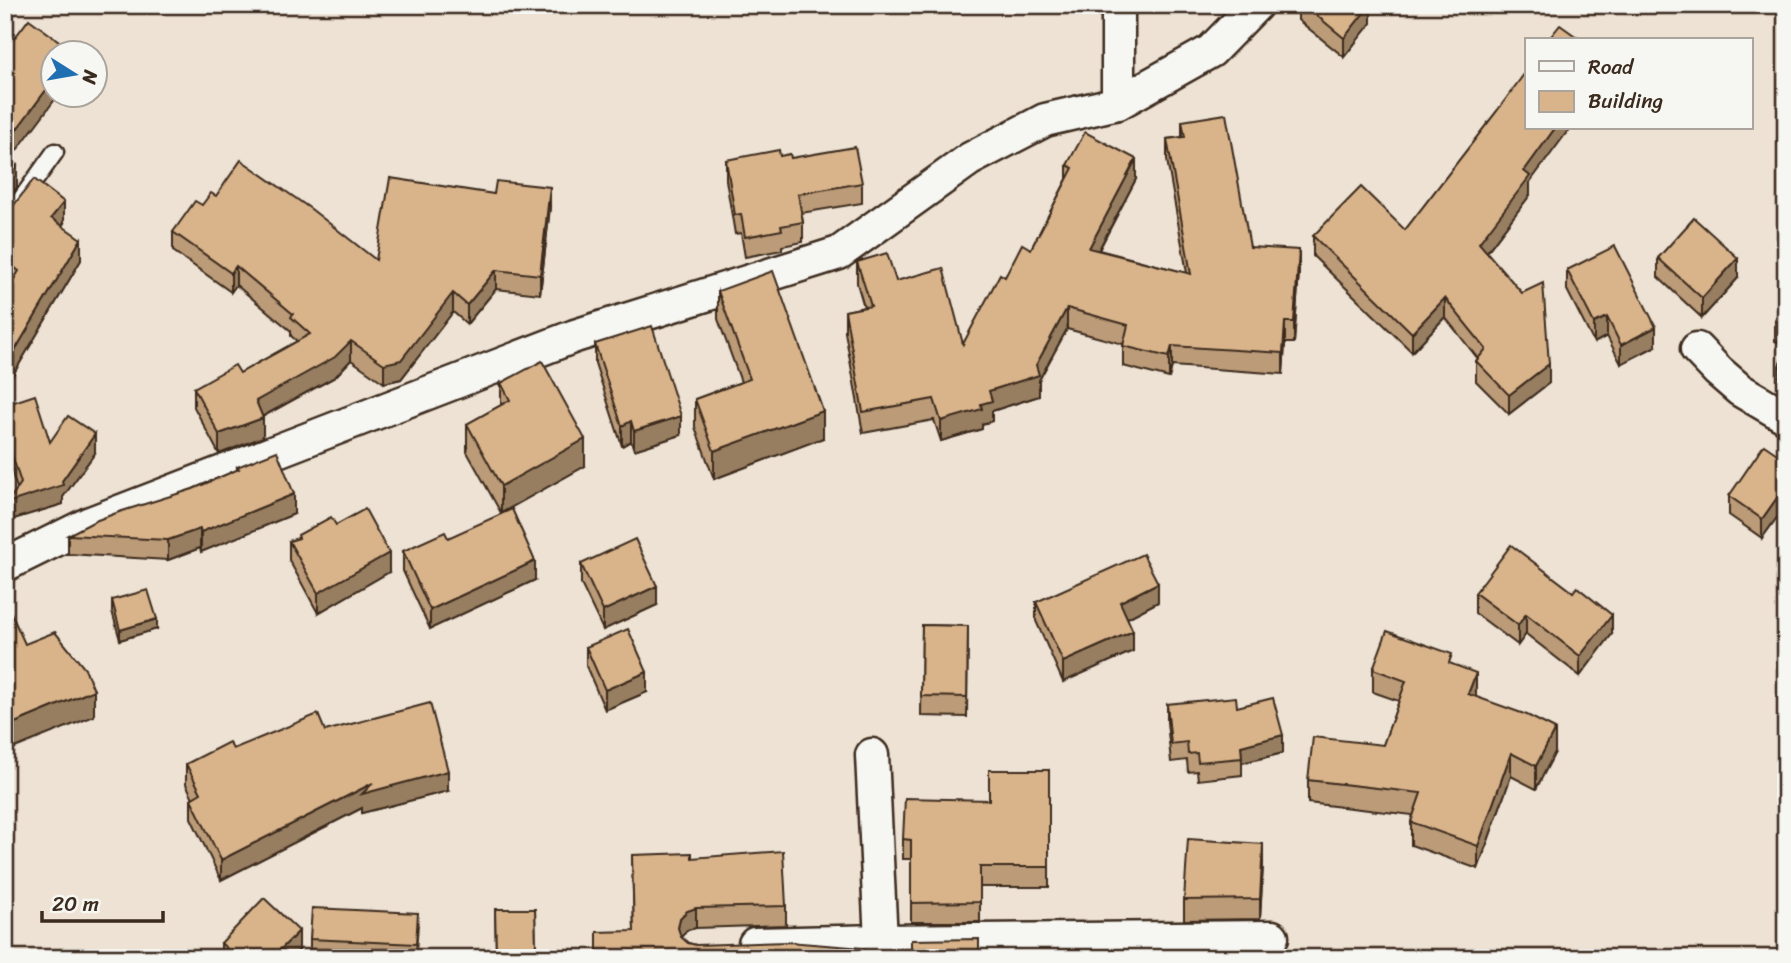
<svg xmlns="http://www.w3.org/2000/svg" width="1791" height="963" font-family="Sriracha,sans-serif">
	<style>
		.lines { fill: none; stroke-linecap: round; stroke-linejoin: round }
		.lane-casing { stroke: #3b2a1e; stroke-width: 21 }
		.street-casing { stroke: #3b2a1e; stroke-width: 37 }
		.lane { stroke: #f6f6f2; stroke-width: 16 }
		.street { stroke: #f6f6f2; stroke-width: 32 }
		.wall { fill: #bb9b78; stroke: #3b2a1e; stroke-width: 2 }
		.shaded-wall { fill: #987e61; stroke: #3b2a1e; stroke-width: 2 }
		.building { fill: #d9b48b; stroke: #3b2a1e; stroke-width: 2 }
	</style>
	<rect width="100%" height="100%" fill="#ede2d3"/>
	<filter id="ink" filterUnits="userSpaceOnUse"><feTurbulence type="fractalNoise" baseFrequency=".0143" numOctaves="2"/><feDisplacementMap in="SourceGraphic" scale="14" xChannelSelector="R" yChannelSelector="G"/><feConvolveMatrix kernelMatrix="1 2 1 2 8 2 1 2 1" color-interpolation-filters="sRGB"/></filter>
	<g filter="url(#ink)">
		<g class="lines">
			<defs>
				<path id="lane" d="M5,222l50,-70"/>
				<g id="street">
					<path d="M1118,103v-98"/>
					<path d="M1697,349l21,22 22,19 46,27"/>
					<path d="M5,565l83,-41 487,-188 264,-83 131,-94 75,-39 73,-17 93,-52 45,-46"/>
					<path d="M872,755l9,186 -2,17"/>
					<path d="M755,944l126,-3 391,-4"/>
				</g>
			</defs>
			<!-- lane casing -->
			<use href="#lane" class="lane-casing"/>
			<!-- street casing -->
			<use href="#street" class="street-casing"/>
			<!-- lane -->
			<use href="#lane" class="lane"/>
			<!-- street -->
			<use href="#street" class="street"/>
		</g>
		<!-- wall -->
		<g class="wall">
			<path d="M1298,5h73v18l-27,34 -46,-37z"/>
			<path d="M1497,111l33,71v13l-43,57 62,131 -40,31 -33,-33v-20l2,-2 -33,-42 -33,35 -99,-96v-20l92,-6z"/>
			<path d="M1182,121l68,126 49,24 -5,72h-9l-2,31 -111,-8 -3,12 -46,-12v-22l-56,-15 -28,51v16l-47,15v10l-10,3v5l-41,12 -7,-21 -71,13 -18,-101v-21l19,-4 -7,-24v-21l39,19 67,63 42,-67 26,-28 36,-70v-14l69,14 -37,71 88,23 -20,-113v-21l15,-2z"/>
			<path d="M780,156l11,2 71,25v20l-61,10 2,9v20l-21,4v4l-37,7 -4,-24 -6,1 -9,-54v-20z"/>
			<path d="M216,196l160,64 174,-53 -10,87 -44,-5 -29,35 -14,-12 -52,67 -17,4 -33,-23 -16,17 -73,40 1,20 -44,17 -25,-47v-19l46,-15 57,-32 -6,-5v-5l-55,-46 -5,7 -58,-41v-19l29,-27z"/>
			<path d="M5,211l59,12 -2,3 19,34 -70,118 -6,-3v-81l6,-9 -6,-4z"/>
			<path d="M1658,258l80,20 -36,40 -44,-41z"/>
			<path d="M1567,270l89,76 -35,18 -14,-28 -13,7 -27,-53z"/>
			<path d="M718,291l105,147 -109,41 -19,-52v-28l46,-17 -23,-63z"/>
			<path d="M1786,297v48l-11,-4v-20z"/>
			<path d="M595,344l86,91 -47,15 -3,-9 -9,5 -27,-83z"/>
			<path d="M1786,350v39l-7,-3v-20z"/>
			<path d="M501,383l84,83 -84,47 -34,-61v-28l34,-19z"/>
			<path d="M5,405l45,37 45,11 -32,44v7l-56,17 10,-33 -6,-17z"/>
			<path d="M1786,460v45l-24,33 -33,-23v-19z"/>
			<path d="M237,467l57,47 -93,38 -1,-4 -32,12 -100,-6v-19l125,-46 44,-19z"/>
			<path d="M336,525l53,47 -71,41 -29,-53v-19z"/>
			<path d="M448,538l87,42 -105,49 -27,-58v-20z"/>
			<path d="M581,564l76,41 -54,25 -22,-46z"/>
			<path d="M1475,593l137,41 -32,42 -54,-42 -8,11 -43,-32z"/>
			<path d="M112,600l45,29 -37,11 -8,-29z"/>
			<path d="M1036,602h122l-31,16 6,33 -70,31 -27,-61z"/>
			<path d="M922,625l46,1 -1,91 -46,-1z"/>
			<path d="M586,647l61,45 -42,18 -19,-44z"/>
			<path d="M1452,664l23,32 80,56 -19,37 -25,-13 -33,93 -67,-24v-23l2,-7 -105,-12v-23l75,-35 16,-44 -26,-9v-23z"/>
			<path d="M1167,704l70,3 46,46 -41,10v12l-44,5 -1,-9 -9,1 -1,-12 -16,2 -4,-40z"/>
			<path d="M325,731l123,60 -86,22v-5l-141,72 -30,-62v-19l2,-1 -7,-14v-20l47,-15z"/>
			<path d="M1049,770v117h-69v35h-69v-63h-8v-20l86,-39z"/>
			<path d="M632,855l60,3 94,48v19l-90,3 -9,2 -6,7 7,6 8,2 173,9 9,3 -281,1 37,-27z"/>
			<path d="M1263,864l-3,55 -76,1v-20z"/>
			<path d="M495,909h40l1,49h-40z"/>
			<path d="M418,923l-2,31 -106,-5v-10z"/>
			<path d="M221,943l78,7 -8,8h-70z"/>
		</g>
		<!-- shaded-wall -->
		<g class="shaded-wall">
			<path d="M1370,5h1v18l-27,34v-19z"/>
			<path d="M52,82v12h7l-54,72v-21z"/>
			<path d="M1555,128h15l-40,54v13l-51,67v-19l45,-72z"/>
			<path d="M1136,159v20l-47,89v-20z"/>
			<path d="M17,166v21l-12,17v-21z"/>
			<path d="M550,187v20l-10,87v-19z"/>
			<path d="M64,202v21l-13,16v-21z"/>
			<path d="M81,239v21l-70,118v-21z"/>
			<path d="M1299,250v21l-5,72v-21z"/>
			<path d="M1738,258v20l-36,40v-20z"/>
			<path d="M236,266v19l-5,7v-19z"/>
			<path d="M496,270v19l-29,35v-19z"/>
			<path d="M453,293v19l-52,67 -17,4v-19z"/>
			<path d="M1445,298v19l-33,35v-19z"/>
			<path d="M1067,308v21l-28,51v16l-47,15v10l-10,3v5l-41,12v-20l40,-17 8,-13 47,-26z"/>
			<path d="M1607,317v19l-13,7v-20z"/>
			<path d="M1285,322v21l-2,31v-21z"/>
			<path d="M1656,327v19l-35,18v-19z"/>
			<path d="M351,341v19l-16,17 -79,43v-19z"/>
			<path d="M1172,346v20l-3,12v-21z"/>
			<path d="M1549,364v19l-40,31v-19z"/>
			<path d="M823,411v27l-109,41v-28z"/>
			<path d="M681,416v19l-47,15v-19z"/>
			<path d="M263,418v19l-44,17v-20z"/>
			<path d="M631,421v20l-9,5v-20z"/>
			<path d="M95,434v19l-32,44v7l-56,17v-18l55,-22z"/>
			<path d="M585,439v27l-84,47v-27z"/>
			<path d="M11,452v19l-6,2v-19z"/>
			<path d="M1786,485v20l-24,33v-19z"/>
			<path d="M294,494v20l-93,38v-20z"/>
			<path d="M200,529v19l-32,12v-20z"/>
			<path d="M389,553v19l-71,41v-20z"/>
			<path d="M535,561v19l-105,49v-19z"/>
			<path d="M1158,583v19l-38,20v-20z"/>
			<path d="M657,586v19l-54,25v-19z"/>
			<path d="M1526,614v20l-8,11v-20z"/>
			<path d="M1612,615v19l-32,42v-20z"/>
			<path d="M157,619v10l-37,11v-10z"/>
			<path d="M1133,631v20l-70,31v-20z"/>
			<path d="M647,672v20l-42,18v-20z"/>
			<path d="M1476,673v22l-8,21v-22z"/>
			<path d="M94,690v26l-89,36v-25z"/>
			<path d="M1555,729v23l-19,37v-23z"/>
			<path d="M1283,735v18l-41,10 -1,-17z"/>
			<path d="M1511,753v23l-33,93v-23z"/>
			<path d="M448,771v20l-86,22v-5l-141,72v-20l152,-77z"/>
			<path d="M1263,844v20l-3,55v-20z"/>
			<path d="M696,908v20l-9,2 -7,8 -2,-10 2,-10 7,-7z"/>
			<path d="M299,931v19l-8,8h-19z"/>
		</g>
		<!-- building -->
		<g class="building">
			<path d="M1304,5h66l-26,33z"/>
			<path d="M29,19l45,33h-22v30l-47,63v-105l5,4z"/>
			<path d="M1560,25l21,15h-33z"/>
			<path d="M1527,70v58h28l-31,43 6,5 -51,67 43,50 21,-10 6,81 -40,31 -33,-34 10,-12 -41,-51 -33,35 -99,-97 48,-49 44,43 92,-119z"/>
			<path d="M1226,114l24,133 49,3 -5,72h-9l-2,31 -111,-7 -3,11 -46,-11 5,-21 -61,-17 -31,57 3,10 -50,16 3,10 -11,3 1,5 -41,12 -7,-22 -71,13 -18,-101 26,-5 -14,-44 30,-9 9,28 47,-13 20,76 37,-70 5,3 17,-33 9,5 42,-81 -6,-3 18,-33 51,27 -47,89 102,26 -24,-135 18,-2 -3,-16z"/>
			<path d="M855,147l7,36 -64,11 5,28 -22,4 1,4 -37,7 -4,-23 -6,1 -9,-55 53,-10 1,6 10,-2 1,4z"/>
			<path d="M5,157l12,9 -12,17z"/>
			<path d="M241,160l70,49 65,51 14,-82 104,16 2,-13 54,6 -10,88 -44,-5 -29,35 -14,-12 -52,67 -17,4 -33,-23 -16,16 -79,44 7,17 -44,16 -25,-46 41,-23 5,8 70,-39 -19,-17 2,-3 -57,-48 -5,7 -58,-41 22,-31 7,4 9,-12 5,3z"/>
			<path d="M34,179l30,23 -13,16 30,21 -70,118 -6,-3v-60l14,-23 -14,-11v-49l5,-1z"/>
			<path d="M1694,218l44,40 -36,40 -44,-40z"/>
			<path d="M1615,246l41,81 -35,18 -14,-28 -13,6 -27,-53z"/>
			<path d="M773,271l50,140 -109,40 -19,-52 55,-20 -32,-88z"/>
			<path d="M1786,297v29l-11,-5z"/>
			<path d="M652,326l29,90 -47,15 -3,-10 -9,5 -27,-82z"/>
			<path d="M1786,350v19l-7,-3z"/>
			<path d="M542,361l43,78 -84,47 -34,-62 43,-24 -9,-17z"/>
			<path d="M35,395l15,47 18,-26 27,18 -33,47 1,4 -56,18 14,-20 -10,-31 -6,2v-49z"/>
			<path d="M1764,445l22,15v25l-24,34 -33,-23z"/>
			<path d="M277,451l17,43 -93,38 -1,-3 -32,11 -100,-5 27,-14 24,-9 74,-23 46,-20 -2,-2z"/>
			<path d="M365,509l24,44 -71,40 -29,-52 10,-3 -1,-3 33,-18 5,8z"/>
			<path d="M512,509l23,52 -105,49 -27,-59 42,-19 3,6z"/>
			<path d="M635,539l22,47 -54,25 -22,-47z"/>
			<path d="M1511,545l62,47 4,-5 35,28 -32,41 -54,-42 -8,11 -43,-32z"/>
			<path d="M1143,554l15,29 -38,19 13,29 -70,31 -27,-60z"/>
			<path d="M148,590l9,29 -37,11 -8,-30z"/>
			<path d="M5,600l20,44 30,-12 30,37 9,21 -89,37z"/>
			<path d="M922,625l46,1 -1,71 -46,-1z"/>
			<path d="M628,629l19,43 -42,18 -19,-43z"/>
			<path d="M1387,631l65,23 -3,9 27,10 -8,21 59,21 28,14 -19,37 -25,-13 -33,93 -67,-24 10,-29 -113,-13 5,-43 70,8 23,-64 -33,-12z"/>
			<path d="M1236,697l1,10 36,-9 10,37 -42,11 1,12 -44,4 -1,-9 -9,1 -1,-12 -16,2 -4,-40z"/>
			<path d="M430,703l18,68 -86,23 11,-11 -152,77 -30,-61 10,-6 -15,-29 43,-22 4,7 85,-35 7,17z"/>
			<path d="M989,770h60v97h-69v35l-69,1v-63l-8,-1 2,-41 84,2z"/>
			<path d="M1188,839l75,5 -3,55 -76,1z"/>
			<path d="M783,851l3,55 -90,2 -9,3 -7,7 -2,10 3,9 7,6 8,2 92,-3 75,6 6,6 9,3 9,-2 7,-6 17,1v-10l68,-1v19h-382v-26l37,-1 -2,-76 60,-2v5z"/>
			<path d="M264,898l35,33 -27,27h-36l-15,-15z"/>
			<path d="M312,908l106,5 -2,31 -106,-5z"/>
			<path d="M495,909h40l1,40 -40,1z"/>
		</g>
	</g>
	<!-- margin -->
	<rect width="1791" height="963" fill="none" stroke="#f6f6f2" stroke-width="28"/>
	<rect x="14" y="14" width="1763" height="935" fill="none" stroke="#3b2a1e" stroke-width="2.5" filter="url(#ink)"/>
	<!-- legend -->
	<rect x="1525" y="38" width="228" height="91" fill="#f6f6f2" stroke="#aba49d" stroke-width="2"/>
	<rect x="1539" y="61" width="35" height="10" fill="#f6f6f2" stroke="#aba49d" stroke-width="2"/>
	<text x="1588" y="74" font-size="21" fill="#3b2a1e">Road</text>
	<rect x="1539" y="91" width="35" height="21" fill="#d9b48b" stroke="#aba49d" stroke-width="2"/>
	<text x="1588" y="108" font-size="21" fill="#3b2a1e">Building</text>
	<!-- north arrow -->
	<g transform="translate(74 74) rotate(101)"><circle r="33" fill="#f6f6f2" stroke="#aba49d" stroke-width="2"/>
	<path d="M0-5L12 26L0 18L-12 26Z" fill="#1f6fb2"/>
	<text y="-10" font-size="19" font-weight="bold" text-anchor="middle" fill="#3b2a1e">N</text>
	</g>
	<!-- scale -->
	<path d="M42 911v10h121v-10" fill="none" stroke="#3b2a1e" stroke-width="3.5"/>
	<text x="52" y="911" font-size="21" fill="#3b2a1e" stroke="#f6f6f2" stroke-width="5" paint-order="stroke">20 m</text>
</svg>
